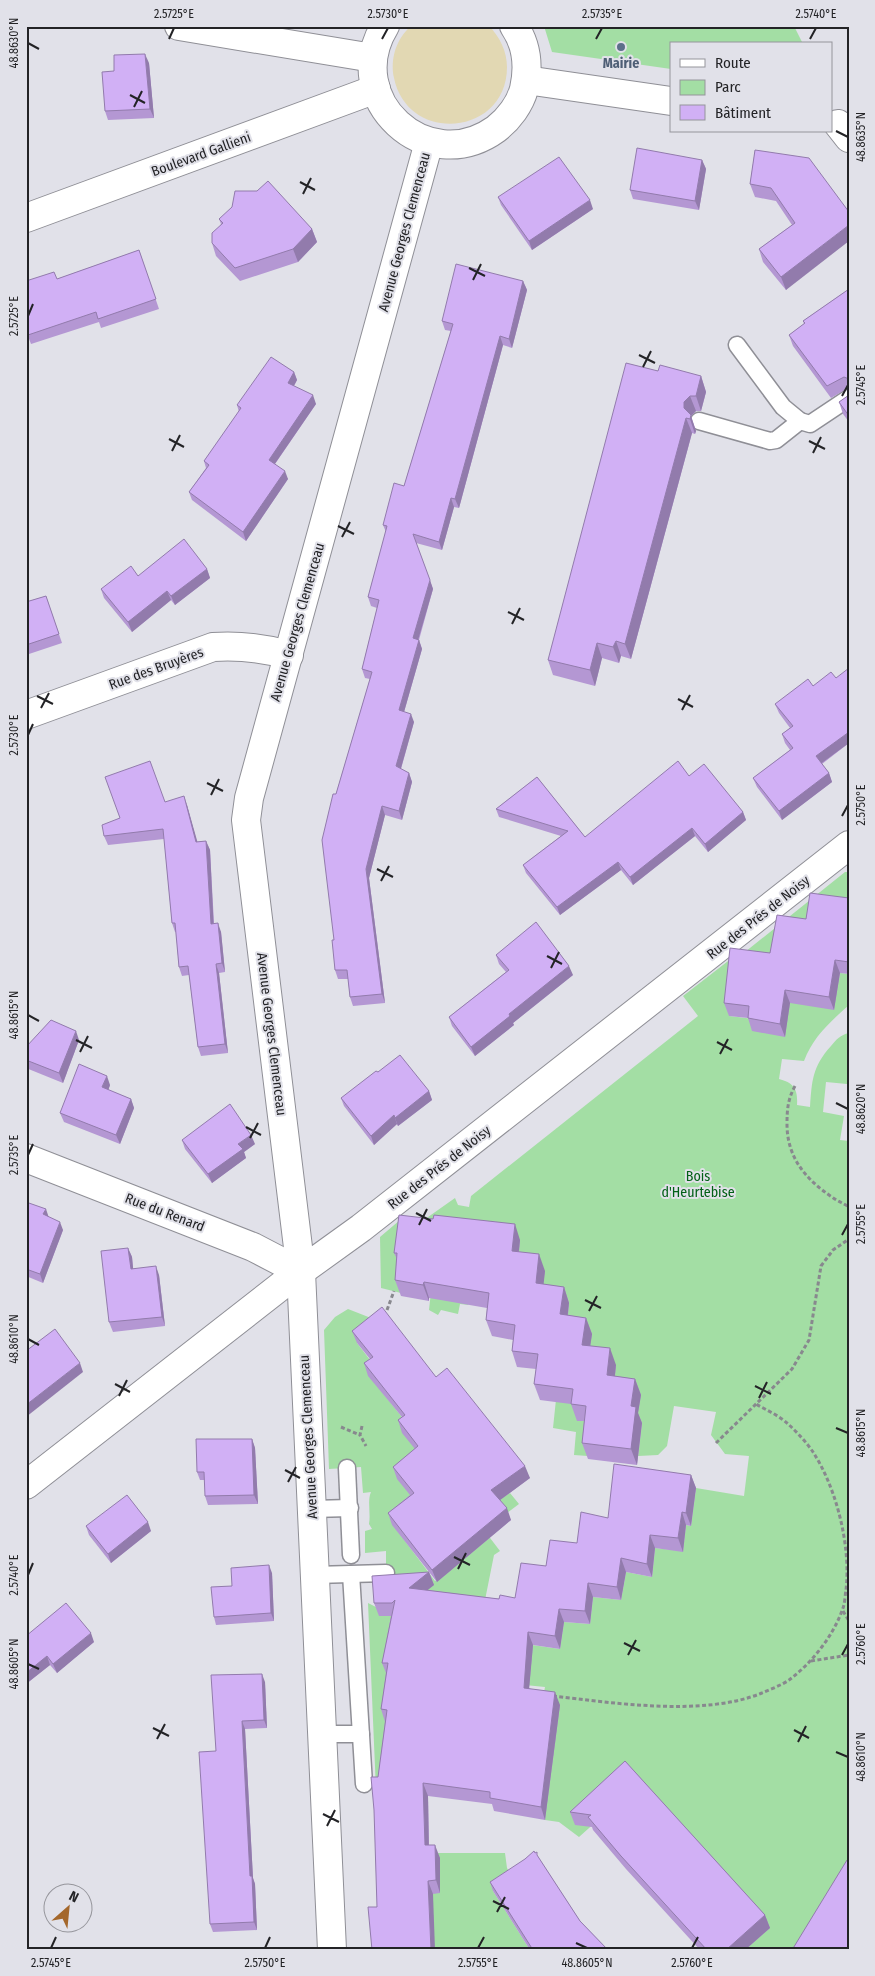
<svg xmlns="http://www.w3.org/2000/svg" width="875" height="1976" font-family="'Fira Sans Condensed',sans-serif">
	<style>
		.green { fill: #a3dea4 }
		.sand { fill: #e2d8b3 }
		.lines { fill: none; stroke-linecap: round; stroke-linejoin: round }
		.lane-casing { stroke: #8f8f96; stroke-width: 19 }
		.street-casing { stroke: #8f8f96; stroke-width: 30 }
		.path { stroke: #88888e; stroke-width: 3; stroke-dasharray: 4 2.5; stroke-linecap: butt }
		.lane { stroke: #fff; stroke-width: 16 }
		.street { stroke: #fff; stroke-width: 28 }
		.wall { fill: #b497d3 }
		.shaded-wall { fill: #927bac }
		.building { fill: #d1b0f5; stroke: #927bac }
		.ticks { fill: none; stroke: #232326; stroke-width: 2 }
		.service-dot { fill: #5c6f8a; stroke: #e1e1e9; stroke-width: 2 }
		.labels { text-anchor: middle; stroke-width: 4; stroke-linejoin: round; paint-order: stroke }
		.service-label { font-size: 14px; font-weight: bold; fill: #4e5e75; stroke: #e1e1e9 }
		.street-label { font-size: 14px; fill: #232326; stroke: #e1e1e9 }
		.park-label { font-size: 14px; fill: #026016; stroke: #e1e1e9 }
		.neatline { fill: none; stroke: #232326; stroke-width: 2 }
		.ticks-label { font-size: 12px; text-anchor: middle; fill: #232326 }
	</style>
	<rect width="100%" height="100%" fill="#e1e1e9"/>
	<!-- green -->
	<g class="green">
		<path d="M544,26h250l9,18h-132v25l-119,-17z"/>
		<path d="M845,872h4v38l-38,22 -36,34 -46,50 25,3 85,-40 1,-6 9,1v31c-19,17 -36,32 -45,56l-22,-2 -3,20c15,4 19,10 18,26l13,2c2,-26 2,-40 21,-61 6,-7 9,-11 18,-13l-2,51 -21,-2 -3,30 21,4 -4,24 9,1v732l-47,77h-57l-147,-130 -19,17 -20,-15 -14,-2 -3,-117 3,-16 -20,-2 7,-40 28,4 4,-27 26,2 3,-27 28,3 5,-28 26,5 3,-29 28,3 3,-26 5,1 5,-38 48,8 5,-40 -24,-2 -14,-19 5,-23 -42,-6 -7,40 -9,9 -20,1 4,-33 -29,-31 -47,-62 3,-27 -168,-10 -20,-5 -1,-51 20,-17 21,2 34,-24 3,7 11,2 2,-11 227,-180 -15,-20 49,-38 3,2z"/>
		<path d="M433,1273l36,32 -9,-1 -2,10 -17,-4 -3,5 -9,-5z"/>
		<path d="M348,1309l23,9 -14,25 20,26 -8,7 41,51 13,32 -5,46 -25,20 42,56 24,-18 -14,-31 65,-39 9,11 -35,26 16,21 -6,4 -9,45 -86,123 -23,67 -8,-187 10,5 8,-35v-22l-21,2v-22l7,-2 -3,-5c2,-11 -2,-23 2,-32l-8,1 -2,-26 -32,2 -5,-139 11,-13z"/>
		<path d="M557,1390l35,32 -4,34 -14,-1 2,-23 -23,-4z"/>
		<path d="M431,1853h74l2,15 6,10 -20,13 37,59h-95l-25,-55z"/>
	</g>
	<!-- sand -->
	<path class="sand" d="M411,26h78c11,11 18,26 18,41 0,69 -99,78 -113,11 -4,-19 2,-39 17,-52z"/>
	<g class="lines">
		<defs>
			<g id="lane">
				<path d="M737,345l46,62 17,14 10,3 39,-26"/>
				<path d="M699,421l71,20 6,-1 24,-19"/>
				<path d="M347,1468l4,87"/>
				<path d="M312,1509l38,-1"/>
				<path d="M351,1574l13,210"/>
				<path d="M315,1575l71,-2"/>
				<path d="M322,1734h39"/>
			</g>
			<g id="street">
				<path d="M179,26l194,32"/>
				<path d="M385,26c-45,73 42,153 111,103 13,-10 24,-25 28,-40 5,-22 3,-44 -10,-63"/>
				<path d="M526,80l145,21"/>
				<path d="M838,124l11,14"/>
				<path d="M26,218l350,-129"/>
				<path d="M26,715l187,-68c27,-2 50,1 76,8"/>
				<path d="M26,1158l227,89 48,25"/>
				<path d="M26,1485l260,-203 75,-54 488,-383"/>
				<path d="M332,1950l-31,-678 -55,-452 3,-22 180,-656"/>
			</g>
		</defs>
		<!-- lane casing -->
		<use href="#lane" class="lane-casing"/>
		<!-- street casing -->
		<use href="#street" class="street-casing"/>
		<!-- path -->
		<g class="path">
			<path d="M795,1086c-7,13 -8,23 -8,38 0,33 18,55 45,73 5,4 11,6 17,10"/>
			<path d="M387,1310l7,-19"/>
			<path d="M362,1426l-2,9 6,11"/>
			<path d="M341,1427l19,8"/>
			<path d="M716,1443l76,-74 17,-29 12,-74 12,-16 16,-11"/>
			<path d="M843,1611l6,10"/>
			<path d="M811,1661l38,-6"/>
			<path d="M553,1696c62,7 150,21 209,-3 9,-4 20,-8 27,-13 23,-17 45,-45 54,-72 2,-5 2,-13 3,-18 5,-43 -9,-101 -33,-138 -6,-9 -16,-20 -25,-28 -8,-8 -22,-14 -32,-20"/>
		</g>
		<!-- lane -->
		<use href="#lane" class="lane"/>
		<!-- street -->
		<use href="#street" class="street"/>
	</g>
	<!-- wall -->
	<g class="wall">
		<path d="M149,63l5,55 -46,2 -3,-9 9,-40z"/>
		<path d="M755,150l94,62 -63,78 -23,-28 -4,-13 33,-24 -16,-24 -21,-4 -5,-13z"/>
		<path d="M702,160l4,9 -7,41 -66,-11 -3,-9z"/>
		<path d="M498,197l95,12 -61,41 -31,-45z"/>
		<path d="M219,219l93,10 5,13 -19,20 -58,19 -24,-25 -4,-13 9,-19z"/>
		<path d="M139,250l20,59 -58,19 -2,-6 -68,22 -5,-13 31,-52z"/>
		<path d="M523,281l4,9 -15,58 -9,-3 -44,163 -5,-1 -12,43 -26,-7 17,46 -14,51 3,9 -18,63 10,10 -13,47 8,4 3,9 -10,38 -17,-5 -16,63 16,125 -32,3 -3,-9 -2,-18h-10l-3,-9 -1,-30 2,-146 34,-115 -5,-1 -3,-9 15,-61 -6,-2 -3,-9 18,-65 -3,-7 21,-39 47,-155 -6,-1 -3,-9z"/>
		<path d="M849,289v99h-1l-17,10 -38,-52 -4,-11 15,-11 -1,-3z"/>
		<path d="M294,372l3,8 -3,6 22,18 -41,60 13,15 -42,62 -54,-41 -3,-8 17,-24 -2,-7 35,-49 -2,-7z"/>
		<path d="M701,376l5,16 -5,19h-5l-5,5 5,15 -1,3 -3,-1 -61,226 -10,-3 -2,7 -17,-5 -7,28 -42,-11 -5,-15z"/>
		<path d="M849,395v27l-6,-8 -4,-12z"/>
		<path d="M207,569l3,9 -35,27 -4,-5 -39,32 -28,-34 -3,-9 37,-13z"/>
		<path d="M46,596l16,47 -36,12v-53z"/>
		<path d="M775,704l74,39 -27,21 7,9 3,9 -50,38 -25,-33 -4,-9 37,-28 -5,-7 -3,-9 8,-6 -11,-15z"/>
		<path d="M689,776l54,36 3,8 -38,32 -13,-16 -62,49 -12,-15 -61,45 -34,-42 -3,-8 38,-29 -62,-19 -3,-8 41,-32 48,60z"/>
		<path d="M165,802l22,3 10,37 9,-1 4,9 4,73 7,9 4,40 -6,1 9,80 -27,3 -3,-9 -9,-72 -7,1 -3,-9 -3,-35h-1l-3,-9 -8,-84 -56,6 -4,-9z"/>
		<path d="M849,898v76l-9,-1 -6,37 -44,-7 -5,34 -33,-6 -4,-13 -19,-2 -5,-13 46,-50 36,-34z"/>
		<path d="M496,955l77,20 -60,48 1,2 -39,31 -23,-30 -3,-9 57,-45 -7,-8z"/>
		<path d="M79,1040l-16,43 -37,-15v-21z"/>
		<path d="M110,1085l-2,5 23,9 3,9 -14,36 -56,-22 -4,-9z"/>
		<path d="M429,1091l3,9 -34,26 -1,-2 -23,21 -30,-39 -3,-8z"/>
		<path d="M182,1140l73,4 -11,8 2,6 -34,25 -27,-34z"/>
		<path d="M26,1202l22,15 15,13 -20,53 -17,-7z"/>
		<path d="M433,1219l87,21 -1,12 26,19 -2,13 21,3 5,16 -1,12 18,3 6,16 -2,12 26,19 -1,11 20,3 6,16 -3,18 4,10 -5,42 -49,-6 -6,-16 2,-22h-7l-6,-17 -31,-4 -6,-16 2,-15 -19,-2 -5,-16 1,-11 -21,-4 -6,-16 1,-12 -58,-10v3l-28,-5 -6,-16 2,-21 -3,-6z"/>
		<path d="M128,1248l4,9 1,12 26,6 6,51 -52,6 -4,-10z"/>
		<path d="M352,1331l84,46 94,101 -30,22 11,20 -74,62 -45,-57 -4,-12 22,-18 -13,-16 -4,-12 22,-18 -13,-16 -4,-13 4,-3 -34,-41 -4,-13 6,-4 -13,-16z"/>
		<path d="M252,1439l3,9 3,56 -50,1 -3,-9v-16h-5l-3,-8z"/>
		<path d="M691,1475l5,13 -5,38 -5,-1 -3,27 -28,-4 -3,29 -26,-5 -5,28 -28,-3 -3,27 -26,-2 -4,27 -27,-4 -4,43 31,17 -15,115 -51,-9 -2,-7 -64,-8 1,49 11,13v35l-7,1 -56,13 1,-130 7,-55 -4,-13 5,-36 -4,-10 9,-47h-12l-5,-13 55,-31 5,13 -7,5 72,9 16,-1 31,-32 31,-23 31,-25z"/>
		<path d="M86,1526l65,5 -40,32 -22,-28z"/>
		<path d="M272,1573l2,48 -58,4 -2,-8 18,-31z"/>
		<path d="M26,1636l68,6 -37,31 -7,-8 -24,19z"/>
		<path d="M265,1682l2,46 -22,1 8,149 2,6 2,46 -44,2 -3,-8 6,-173z"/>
		<path d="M625,1761l140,154 5,13 -25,22h-45l-74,-81 -33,-39 -1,-3 -17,-2 -5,-13z"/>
		<path d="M540,1860l40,61 28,29h-78l-37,-59 -3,-9z"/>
	</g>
	<!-- shaded-wall -->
	<g class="shaded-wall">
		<path d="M145,54l4,9 5,55 -4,-9z"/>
		<path d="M702,160l4,9 -7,41 -4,-9z"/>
		<path d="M590,200l3,9 -61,41 -3,-9z"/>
		<path d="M849,225v16l-63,49 -5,-13z"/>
		<path d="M312,229l5,13 -19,20 -5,-13z"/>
		<path d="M523,281l4,9 -15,58 -3,-9z"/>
		<path d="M500,336l3,9 -44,163 -4,-9z"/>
		<path d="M294,372l3,8 -6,11 -3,-8z"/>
		<path d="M701,376l5,16 -5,19 -5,-15z"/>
		<path d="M313,395l3,9 -44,64 -3,-8z"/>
		<path d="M690,396l6,15 -5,5 5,15 -1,3 -5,-15 -6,-11v-6z"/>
		<path d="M686,418l6,15 -61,226 -6,-15z"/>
		<path d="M285,471l3,8 -42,62 -3,-9z"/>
		<path d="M451,498l3,9 -12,43 -3,-8z"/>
		<path d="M207,569l3,9 -35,27 -4,-9z"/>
		<path d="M430,580l3,9 -17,58 -3,-9z"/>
		<path d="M167,591l4,9 -39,32 -4,-10z"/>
		<path d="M419,640l3,9 -20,70 -3,-9z"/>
		<path d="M616,641l5,15 -2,7 -6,-16z"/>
		<path d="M597,643l5,15 -7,28 -5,-16z"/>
		<path d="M411,714l3,8 -15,53 -3,-9z"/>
		<path d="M849,732v11l-30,22 -3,-9z"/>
		<path d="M409,773l3,9 -10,38 -3,-9z"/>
		<path d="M829,773l3,9 -50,38 -3,-9z"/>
		<path d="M184,796l3,9 13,46 -4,-9z"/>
		<path d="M382,806l3,9 -16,63 16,125 -3,-9 -16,-125z"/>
		<path d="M743,812l3,8 -38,32 -3,-8z"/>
		<path d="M692,828l3,8 -62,49 -3,-8z"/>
		<path d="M206,841l4,9 4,83 -3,-9z"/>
		<path d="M618,862l3,8 -61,45 -3,-8z"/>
		<path d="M218,923l3,9 4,40 -3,-9z"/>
		<path d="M835,960l5,13 -6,37 -5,-13z"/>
		<path d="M216,964l3,9 9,80 -3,-9z"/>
		<path d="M569,966l4,9 -60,48 1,2 -39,31 -4,-9 38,-33z"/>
		<path d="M785,990l5,13 -5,34 -5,-13z"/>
		<path d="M76,1031l3,9 -16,43 -4,-10z"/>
		<path d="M107,1076l3,9 -4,12 -4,-10z"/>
		<path d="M429,1091l3,9 -34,26 -3,-8z"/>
		<path d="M131,1099l3,9 -14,36 -4,-9z"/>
		<path d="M394,1115l3,9 -23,21 -3,-9z"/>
		<path d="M251,1135l4,9 -11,8 2,6 -34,25 -4,-9 30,-30z"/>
		<path d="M46,1209l3,9 -6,-4z"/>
		<path d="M60,1222l3,8 -20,53 -3,-9z"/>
		<path d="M515,1224l5,16 -3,28 -5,-17z"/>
		<path d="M128,1248l4,9 2,21 -3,-9z"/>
		<path d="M539,1254l6,17 -3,28 -6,-16z"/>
		<path d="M156,1266l3,9 6,51 -3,-9z"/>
		<path d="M424,1282l5,16v3l-6,-16z"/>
		<path d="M564,1287l5,16 -3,27 -6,-16z"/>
		<path d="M586,1318l6,16 -4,27 -6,-16z"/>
		<path d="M610,1348l6,17 -3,27 -6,-17z"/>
		<path d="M80,1363l3,9 -57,45v-12z"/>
		<path d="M635,1379l6,16 -3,18 4,10 -5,42 -6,-16v-43z"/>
		<path d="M252,1439l3,9 3,56 -4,-9z"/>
		<path d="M525,1466l5,12 -34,25 -5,-13z"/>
		<path d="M691,1475l5,13 -5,38 -5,-13z"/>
		<path d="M507,1508l4,12 -74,62 -5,-12z"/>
		<path d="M682,1512l4,13 -3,27 -5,-14z"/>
		<path d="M148,1522l3,9 -40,32 -3,-9z"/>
		<path d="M650,1535l5,13 -3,29 -5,-13z"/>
		<path d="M621,1558l5,14 -5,28 -4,-13z"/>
		<path d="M269,1565l3,8 2,48 -3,-8z"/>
		<path d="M429,1572l5,13 -20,16 -5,-13z"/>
		<path d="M588,1583l5,14 -3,27 -5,-13z"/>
		<path d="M559,1609l5,13 -4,27 -5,-13z"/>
		<path d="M528,1632l5,13 -5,56 -4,-13z"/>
		<path d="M91,1633l3,9 -37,31 -4,-9z"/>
		<path d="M47,1656l3,9 -24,19v-11z"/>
		<path d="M262,1674l3,8 2,46 -3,-8z"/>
		<path d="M555,1692l5,13 -15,115 -4,-13z"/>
		<path d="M242,1721l3,8 8,149 2,6 2,46 -3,-8 -4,-46z"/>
		<path d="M423,1783l5,13 1,62 -4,-13z"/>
		<path d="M435,1845l5,13v35l-4,-13z"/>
		<path d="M428,1881l5,13 2,56h-4z"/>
		<path d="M765,1915l5,13 -25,22h-19z"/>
	</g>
	<!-- building -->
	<g class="building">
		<path d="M145,54l5,55 -45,2 -3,-39 12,-1v-16z"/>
		<path d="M637,148l65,12 -7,41 -65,-11z"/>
		<path d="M755,150l54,8 40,54v13l-68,52 -22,-28 36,-26 -24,-35 -21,-4z"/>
		<path d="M559,157l31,43 -61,41 -31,-44z"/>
		<path d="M268,181l44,48 -19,20 -58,19 -23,-25v-10l11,-10 -4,-4 13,-12 3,-16h22z"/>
		<path d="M139,250l17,49 -58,20 -2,-7 -68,23 -2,-4v-50l28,-9 3,7z"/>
		<path d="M456,264l67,17 -14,58 -9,-3 -45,163 -4,-1 -12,44 -26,-8 17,46 -17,58 6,2 -20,70 12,4 -15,52 13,7 -10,38 -17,-5 -16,63 16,125 -32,3 -3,-27h-12l-3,-30h2l-12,-100 11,-46h3l36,-122 -10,-3 17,-69 -11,-3 19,-71 -4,-1 11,-42 10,3 49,-162 -11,-3z"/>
		<path d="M849,289v90l-5,-2 -17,9 -38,-51 16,-12 -2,-2z"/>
		<path d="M271,357l23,15 -6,11 25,12 -44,65 16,11 -42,61 -54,-40 20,-27 -5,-4 37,-53 -4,-3z"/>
		<path d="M626,363l32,8 2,-6 41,11 -5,20h-6l-6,6v6l7,7 -1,4 -4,-1 -61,226 -9,-3 -3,6 -16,-4 -7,27 -42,-10z"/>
		<path d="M849,395v21l-10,-14z"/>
		<path d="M184,539l23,30 -36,27 -4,-5 -39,31 -27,-33 30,-23 7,10z"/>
		<path d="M46,596l13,38 -33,11v-43z"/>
		<path d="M849,668v64l-33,24 13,17 -50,38 -26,-33 40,-30 -11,-14 11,-8 -18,-22 33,-25 5,7 18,-14 5,6z"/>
		<path d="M150,761l15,41 19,-6 12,46 10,-1 5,83 7,-1 4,40 -6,1 9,80 -27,3 -10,-81 -9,1 -4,-44h-3l-9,-94 -59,7 -2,-11 18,-7 -15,-41z"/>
		<path d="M678,761l11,15 15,-12 39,48 -38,32 -13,-16 -62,49 -12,-15 -61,45 -34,-42 45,-34 -72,-22 41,-32 48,60z"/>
		<path d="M810,893l39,5v64l-14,-2 -6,37 -44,-7 -5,34 -32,-6 1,-12 -25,-3 6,-55 40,5 7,-38 29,4z"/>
		<path d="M536,922l33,44 -60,48 1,2 -39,31 -22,-30 60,-47 -13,-15z"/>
		<path d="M51,1020l25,11 -17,42 -33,-13v-13z"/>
		<path d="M400,1055l29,36 -34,27 -1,-3 -23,21 -30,-38 35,-27 2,1z"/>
		<path d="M79,1064l28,12 -5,11 29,12 -15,36 -56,-22z"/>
		<path d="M230,1104l21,31 -13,9 5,5 -35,25 -26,-34z"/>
		<path d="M26,1202l20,7 -3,5 17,8 -20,52 -14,-5z"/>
		<path d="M399,1215l34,4 1,-4 81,9 -3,27 27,3 -3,29 28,4 -4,27 26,4 -4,27 28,3 -3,27 28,4 -4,27 5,1 -5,42 -49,-6 4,-37 -15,-2 2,-15 -39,-5 4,-30 -26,-3 3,-26 -29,-5 3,-27 -65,-11 -1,3 -28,-5 2,-27h-3z"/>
		<path d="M128,1248l3,21 25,-3 6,51 -53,5 -8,-71z"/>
		<path d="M382,1307l54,70 11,-9 78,98 -34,24 16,18 -75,62 -44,-57 26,-20 -21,-26 25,-21 -20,-26 7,-5 -41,-52 9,-6 -21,-26z"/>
		<path d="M55,1329l25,34 -54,42v-54z"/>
		<path d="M196,1439h56l2,56 -49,1 -1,-24h-7z"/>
		<path d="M614,1464l77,11 -5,38 -4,-1 -4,26 -28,-3 -3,29 -26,-6 -4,29 -29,-4 -3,28 -26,-2 -4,27 -27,-4 -4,56 31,4 -14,115 -51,-9v-6l-67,-9 2,62h10l1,35 -8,1 3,69h-59l-4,-43h9l-3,-97 -3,-33h7l9,-67 -6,-1 7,-46h-6l13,-63 -3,3h-18l-2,-27 57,-4 -20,16 90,11 1,-4 15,3 6,-35 25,3 4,-26 27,3 4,-31 27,6z"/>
		<path d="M127,1495l21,27 -40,32 -22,-28z"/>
		<path d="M269,1565l2,48 -57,4 -3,-30 21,-1 -1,-18z"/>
		<path d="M66,1603l25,30 -38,31 -6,-8 -21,17v-37z"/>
		<path d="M262,1674l2,46 -22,1 8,155h2l2,46 -44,2 -11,-172 17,-1 -5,-76z"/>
		<path d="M625,1761l140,154 -39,35h-19l-86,-94 -33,-39 3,-2 -21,-3z"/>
		<path d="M534,1851l1,2 2,-1v3l43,66 28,29h-75l-43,-68 35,-23z"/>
		<path d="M849,1859v91h-57l55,-90z"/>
	</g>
	<!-- ticks -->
	<path class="ticks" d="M169,39l5,-11M382,39l6,-11M596,39l6,-11M810,39l6,-11M28,43l11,6M130,95l15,8M134,107l8,-16M836,131l12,6M300,182l15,8M303,194l8,-16M469,268l16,8M473,280l8,-16M28,316l5,-12M639,355l16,8M643,367l8,-16M842,396l6,-11M169,439l15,8M809,441l16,8M172,451l8,-16M813,453l8,-16M338,526l16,8M342,537l8,-15M508,612l16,8M512,624l8,-16M37,696l16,8M678,699l15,8M41,708l8,-15M682,710l8,-15M28,735l5,-11M207,783l16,8M211,795l8,-16M842,816l6,-11M377,869l16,8M381,881l8,-15M547,956l15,8M551,968l8,-16M28,1015l11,6M76,1040l16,8M717,1042l15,8M80,1052l8,-16M720,1054l8,-15M836,1103l12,6M246,1127l15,8M250,1138l8,-15M28,1155l5,-11M416,1213l15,8M419,1225l8,-16M842,1235l6,-11M585,1300l16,8M589,1311l8,-15M28,1339l11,6M115,1384l15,8M755,1386l16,8M119,1396l8,-16M759,1398l8,-16M836,1428l12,5M285,1470l15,8M288,1482l8,-15M454,1557l16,8M458,1569l8,-16M28,1575l5,-12M624,1643l16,8M628,1655l8,-15M842,1655l6,-11M28,1664l11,5M153,1728l16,8M794,1730l15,8M157,1739l8,-15M798,1742l8,-16M836,1752l12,5M323,1814l16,8M327,1826l8,-16M493,1901l16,8M497,1912l8,-15M576,1943l11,5M51,1948l5,-11M265,1948l5,-11M478,1948l6,-11M692,1948l6,-11"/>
	<!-- markers -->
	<circle class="service-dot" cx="621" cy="47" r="5"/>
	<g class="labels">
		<!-- service labels -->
		<g class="service-label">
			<text x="621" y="68">Mairie</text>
		</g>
		<!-- street labels -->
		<g class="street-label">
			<text transform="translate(201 154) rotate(-20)" y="5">Boulevard Gallieni</text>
			<text transform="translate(404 232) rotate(-75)" y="5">Avenue Georges Clemenceau</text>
			<text transform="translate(297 622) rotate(-74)" y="5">Avenue Georges Clemenceau</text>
			<text transform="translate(156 668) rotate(-20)" y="5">Rue des Bruyères</text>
			<text transform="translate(758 917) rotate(-38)" y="5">Rue des Prés de Noisy</text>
			<text transform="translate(272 1034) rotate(83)" y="5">Avenue Georges Clemenceau</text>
			<text transform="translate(439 1167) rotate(-38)" y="5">Rue des Prés de Noisy</text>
			<text transform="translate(165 1212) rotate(21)" y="5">Rue du Renard</text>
			<text transform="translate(308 1437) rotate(-93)" y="5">Avenue Georges Clemenceau</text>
		</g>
		<!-- park labels -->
		<g class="park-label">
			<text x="698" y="1181">Bois<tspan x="698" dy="16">d'Heurtebise</tspan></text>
		</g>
	</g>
	<!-- border -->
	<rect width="875" height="1976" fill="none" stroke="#e1e1e9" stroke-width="55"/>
	<!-- legend -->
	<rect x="670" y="42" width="162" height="90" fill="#e1e1e9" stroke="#95959b"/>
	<rect x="680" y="59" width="25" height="8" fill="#ffffff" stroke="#95959b"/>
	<text x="715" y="68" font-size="15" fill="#232326">Route</text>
	<rect x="680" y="80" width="25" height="15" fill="#a3dea4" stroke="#95959b"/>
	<text x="715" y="92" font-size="15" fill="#232326">Parc</text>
	<rect x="680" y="105" width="25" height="15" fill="#d1b0f5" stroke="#95959b"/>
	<text x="715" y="118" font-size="15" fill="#232326">Bâtiment</text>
	<!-- north arrow -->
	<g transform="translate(68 1908) rotate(27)"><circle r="24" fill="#e1e1e9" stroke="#95959b"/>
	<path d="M0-4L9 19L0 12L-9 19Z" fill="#a4672b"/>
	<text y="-8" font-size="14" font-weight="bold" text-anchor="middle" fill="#232326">N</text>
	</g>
	<rect x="28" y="28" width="820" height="1920" class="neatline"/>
	<g class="ticks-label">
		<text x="174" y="18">2.5725°E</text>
		<text x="388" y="18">2.5730°E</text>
		<text x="602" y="18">2.5735°E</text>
		<text x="816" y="18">2.5740°E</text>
		<text transform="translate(14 43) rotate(-90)" y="4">48.8630°N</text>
		<text transform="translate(861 137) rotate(-90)" y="4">48.8635°N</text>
		<text transform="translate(14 316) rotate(-90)" y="4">2.5725°E</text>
		<text transform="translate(861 385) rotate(-90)" y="4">2.5745°E</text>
		<text transform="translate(14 735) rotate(-90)" y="4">2.5730°E</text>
		<text transform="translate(861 805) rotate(-90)" y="4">2.5750°E</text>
		<text transform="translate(14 1015) rotate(-90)" y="4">48.8615°N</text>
		<text transform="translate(861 1109) rotate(-90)" y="4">48.8620°N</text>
		<text transform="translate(14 1155) rotate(-90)" y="4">2.5735°E</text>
		<text transform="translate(861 1224) rotate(-90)" y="4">2.5755°E</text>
		<text transform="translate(14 1339) rotate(-90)" y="4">48.8610°N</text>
		<text transform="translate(861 1433) rotate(-90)" y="4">48.8615°N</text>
		<text transform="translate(14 1575) rotate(-90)" y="4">2.5740°E</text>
		<text transform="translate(861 1644) rotate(-90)" y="4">2.5760°E</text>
		<text transform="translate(14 1664) rotate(-90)" y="4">48.8605°N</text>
		<text transform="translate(861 1757) rotate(-90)" y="4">48.8610°N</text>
		<text x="51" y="1967">2.5745°E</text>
		<text x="265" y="1967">2.5750°E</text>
		<text x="478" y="1967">2.5755°E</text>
		<text x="587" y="1967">48.8605°N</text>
		<text x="692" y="1967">2.5760°E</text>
	</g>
</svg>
